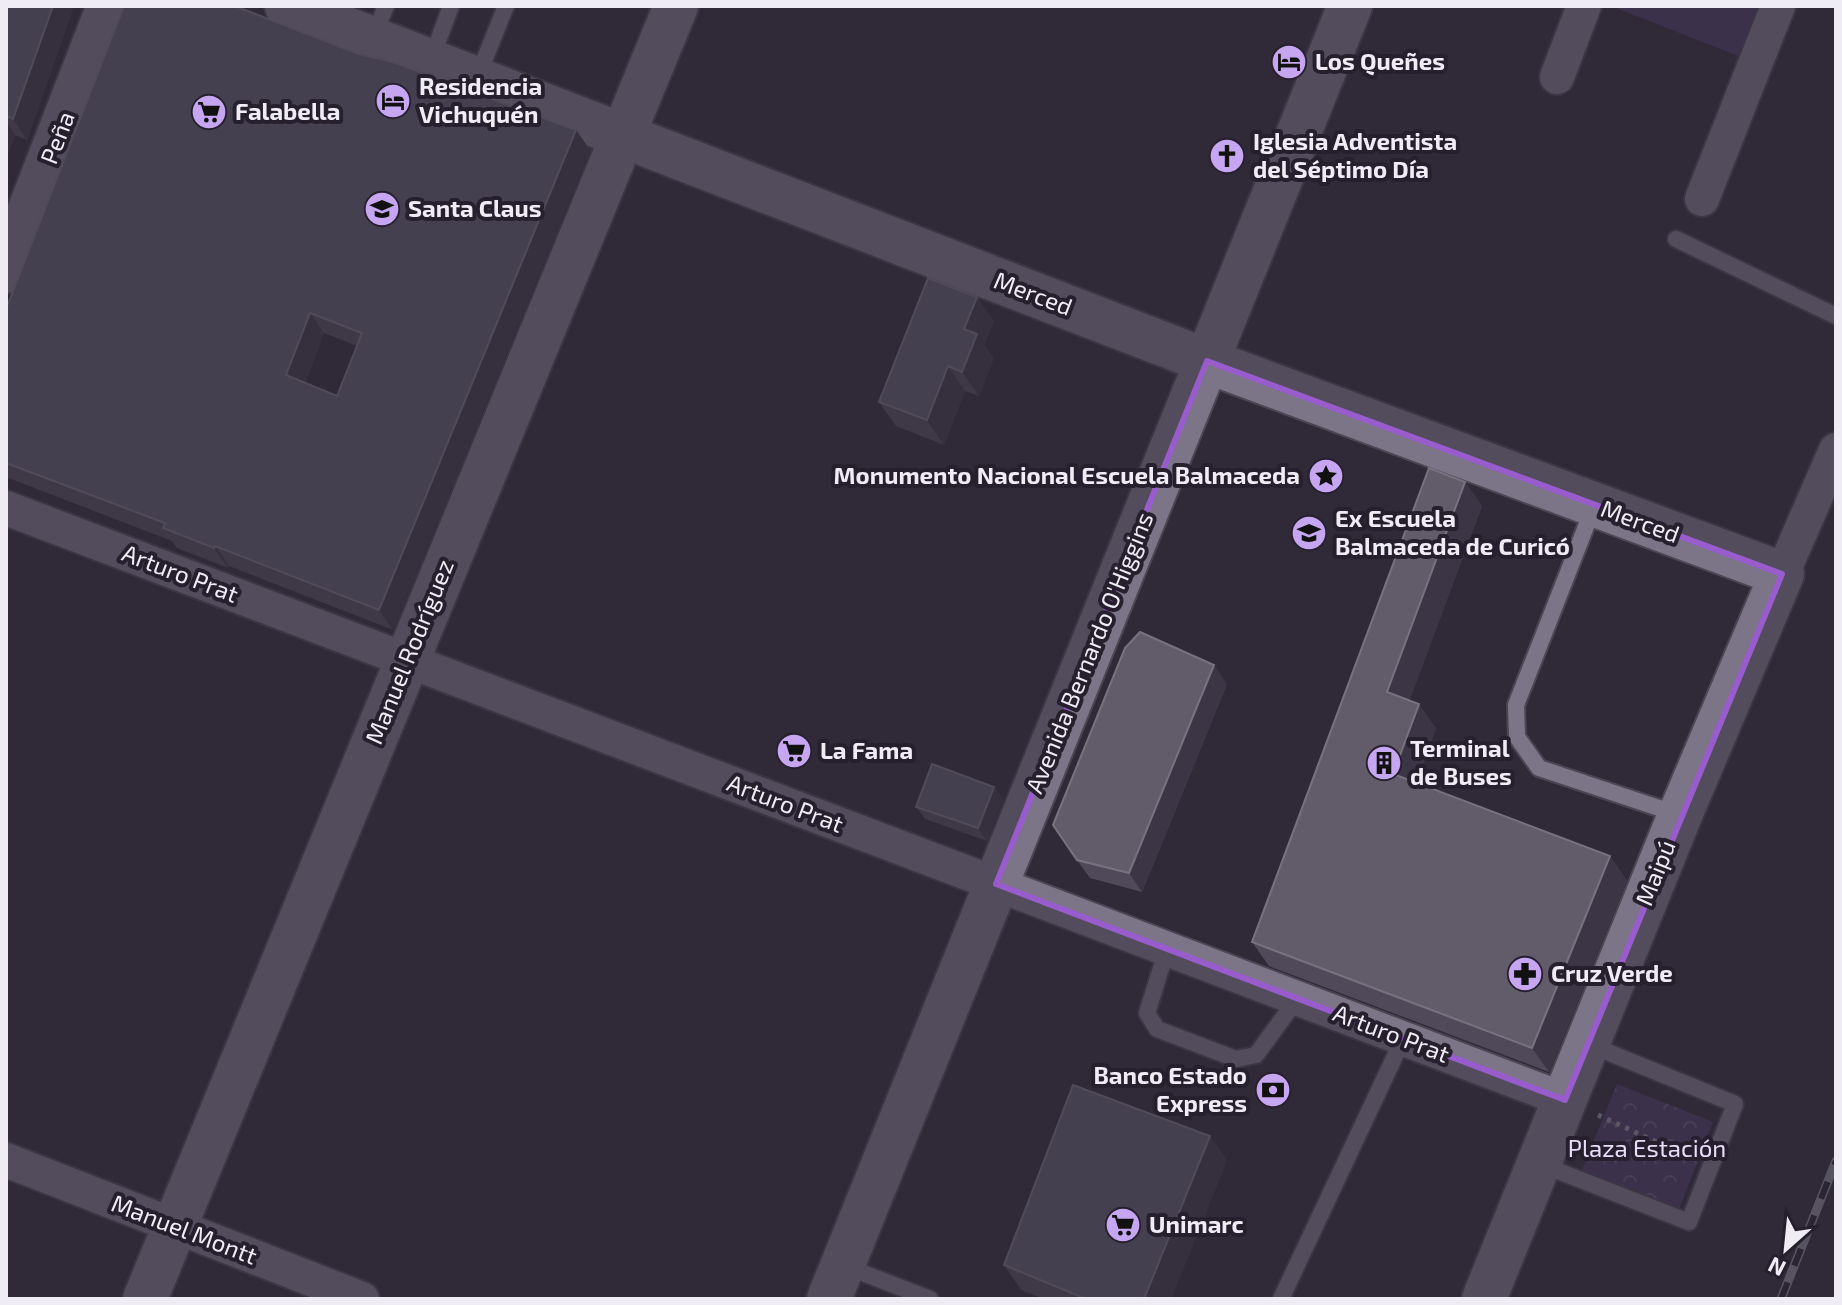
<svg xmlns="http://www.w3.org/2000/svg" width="1842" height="1305" font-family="'Exo 2',sans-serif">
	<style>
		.green { fill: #4d3b63 }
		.park { fill: url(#park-crowns) }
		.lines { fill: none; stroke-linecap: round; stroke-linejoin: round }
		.lane-casing { stroke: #4b4653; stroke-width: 20 }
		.street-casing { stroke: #4b4653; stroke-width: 38 }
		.secondary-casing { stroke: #4b4653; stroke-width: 48 }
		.path { stroke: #918c98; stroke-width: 5; stroke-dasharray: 4 6; stroke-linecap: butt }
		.lane { stroke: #7c7587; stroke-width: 16 }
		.street { stroke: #7c7587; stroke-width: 34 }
		.secondary { stroke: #7c7587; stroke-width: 44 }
		.rail-casing { stroke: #8b8692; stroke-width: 9 }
		.rail { stroke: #251f2e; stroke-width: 6; stroke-dasharray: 18; stroke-linecap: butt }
		.wall { fill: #504959; fill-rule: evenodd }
		.shaded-wall { fill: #3c3545 }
		.building { fill: #615b6a; stroke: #787280; stroke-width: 2; fill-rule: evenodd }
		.marked { fill: none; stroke: #985ccd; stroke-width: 6; stroke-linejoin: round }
		.labels { text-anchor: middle; stroke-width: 8; stroke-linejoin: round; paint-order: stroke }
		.poi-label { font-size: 24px; font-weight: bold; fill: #f0ecf6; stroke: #251f2e; text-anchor: start }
		.street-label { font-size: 24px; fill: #f0ecf6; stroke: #251f2e }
		.park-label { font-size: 24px; fill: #e9ddfa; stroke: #251f2e }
	</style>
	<defs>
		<pattern id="park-crowns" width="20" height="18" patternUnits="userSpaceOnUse" patternTransform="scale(2)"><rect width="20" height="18" fill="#4d3b63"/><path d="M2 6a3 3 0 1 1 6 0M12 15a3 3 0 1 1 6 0" fill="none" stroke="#67587a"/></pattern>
	</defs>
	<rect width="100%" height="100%" fill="#2f2938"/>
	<!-- green -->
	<path class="green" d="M1611,6h162l-22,55z"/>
	<!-- park -->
	<path class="park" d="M1617,1084l96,38 -36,92 -97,-39z"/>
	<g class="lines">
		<defs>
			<g id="lane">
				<path d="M373,38l13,-32"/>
				<path d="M431,60l20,-54"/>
				<path d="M477,78l29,-72"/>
				<path d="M1676,239l160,77"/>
				<path d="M1594,506l-78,199 1,32 22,31 141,47"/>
				<path d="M1167,949l-20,64 10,16 79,30 20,-4 41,-56"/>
				<path d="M1540,1164l149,58 46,-118 -147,-60"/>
				<path d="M845,1266l85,33"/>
				<path d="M1281,1299l122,-260"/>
			</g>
			<g id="street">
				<path d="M1557,77l27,-71"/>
				<path d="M1702,199l76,-193"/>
				<path d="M6,508l1559,592"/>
				<path d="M1782,574l54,-124"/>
				<path d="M6,1160l356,139"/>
			</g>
			<g id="secondary">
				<path d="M287,6l920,355 575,213 -102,241 -196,484"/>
				<path d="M6,271l103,-265"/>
				<path d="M145,1299l531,-1293"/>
				<path d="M829,1299l521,-1293"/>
			</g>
		</defs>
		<!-- lane casing -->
		<use href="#lane" class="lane-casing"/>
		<!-- street casing -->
		<use href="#street" class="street-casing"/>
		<!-- secondary casing -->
		<use href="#secondary" class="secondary-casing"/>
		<!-- path -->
		<path class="path" d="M1598,1115l93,43"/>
		<!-- lane -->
		<use href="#lane" class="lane"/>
		<!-- street -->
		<use href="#street" class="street"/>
		<!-- secondary -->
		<use href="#secondary" class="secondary"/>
		<defs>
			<path id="rail" d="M1781,1299l55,-138"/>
		</defs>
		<!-- rail casing -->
		<use href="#rail" class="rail-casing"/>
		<!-- rail -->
		<use href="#rail" class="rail"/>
	</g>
	<!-- wall -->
	<g class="wall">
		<path d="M6,6h68l-47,134 -12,-5 -9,25z"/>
		<path d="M359,54l217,76 14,20 -197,480 -164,-64 -1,2 -51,-20 -5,-7 -166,-64v-174l2,1zM324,333l33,13 -20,50 -32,-13z"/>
		<path d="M994,321l-10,24 10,13 -15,38 -14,-5 -21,54 -48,-19 -17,-24z"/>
		<path d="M1465,482l17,24 -73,194 27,28 -20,55 211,97 -78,192 -280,-106 -17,-24z"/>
		<path d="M1227,684l-85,208 -52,-14 -13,-18z"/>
		<path d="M994,787l9,13 -16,41 -62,-22 -9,-12z"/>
		<path d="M1210,1136l17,24 -56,139h-127l-23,-9 -17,-25z"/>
	</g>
	<!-- shaded-wall -->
	<g class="shaded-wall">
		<path d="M53,6h21l-47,134 -14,-21z"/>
		<path d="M6,122l9,13 -9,25z"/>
		<path d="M576,130l14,20 -197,480 -14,-20z"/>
		<path d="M977,297l17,24 -10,24 10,13 -15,38 -17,-24 2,-43z"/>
		<path d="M310,313l14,20 -24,62 -14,-20z"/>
		<path d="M948,366l17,25 -21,54 -17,-25z"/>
		<path d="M1465,482l17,24 -78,210 -17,-24z"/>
		<path d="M215,546l14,20 -1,2 -14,-20z"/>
		<path d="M1214,665l13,19 -85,208 -13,-19z"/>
		<path d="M1419,704l17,24 -26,71 -17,-25z"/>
		<path d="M994,787l9,13 -16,41 -9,-13z"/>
		<path d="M1610,856l17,24 -78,192 -17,-24z"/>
		<path d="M1210,1136l17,24 -56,139h-27z"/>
	</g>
	<!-- building -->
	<g class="building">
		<path d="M6,6h47l-40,113 -7,-3z"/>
		<path d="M124,6h111l124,48 34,8 183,68 -197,480 -164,-64 -1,2 -51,-20 2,-5 -159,-60v-160l2,1zM310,313l52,20 -25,63 -51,-21z"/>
		<path d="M928,278l49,19 -13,32 13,5 -15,38 -14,-6 -21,54 -48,-18z"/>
		<path d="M1429,468l36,14 -78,210 32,12 -26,70 217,82 -78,192 -280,-106z"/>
		<path d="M1140,632l74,33 -85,208 -52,-13 -24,-35 72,-177z"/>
		<path d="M932,764l62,23 -16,41 -62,-21z"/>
		<path d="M1073,1085l137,51 -66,163h-58l-82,-34z"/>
	</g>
	<!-- marked area -->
	<path d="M0 0H1842V1305H0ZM1207,361l575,213 -217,526 -569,-216z" fill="#2f2938" fill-opacity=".55" fill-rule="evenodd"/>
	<path class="marked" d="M1207,361l575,213 -217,526 -569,-216z"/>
	<!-- icons -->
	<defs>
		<symbol id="hotel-disc" viewBox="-11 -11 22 22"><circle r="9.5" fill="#c6a6f0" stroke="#251f2e"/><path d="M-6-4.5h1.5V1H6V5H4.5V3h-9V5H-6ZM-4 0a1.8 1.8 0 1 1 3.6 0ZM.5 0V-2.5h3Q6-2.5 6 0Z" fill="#111"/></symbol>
		<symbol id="supermarket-disc" viewBox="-11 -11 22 22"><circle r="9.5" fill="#c6a6f0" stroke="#251f2e"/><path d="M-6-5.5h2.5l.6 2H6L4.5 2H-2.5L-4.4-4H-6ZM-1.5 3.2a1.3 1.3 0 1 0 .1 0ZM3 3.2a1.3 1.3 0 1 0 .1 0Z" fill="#111"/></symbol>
		<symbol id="church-disc" viewBox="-11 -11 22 22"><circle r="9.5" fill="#c6a6f0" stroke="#251f2e"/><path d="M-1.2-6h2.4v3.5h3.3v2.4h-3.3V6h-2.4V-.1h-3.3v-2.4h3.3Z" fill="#111"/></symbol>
		<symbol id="school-disc" viewBox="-11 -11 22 22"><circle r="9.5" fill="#c6a6f0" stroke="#251f2e"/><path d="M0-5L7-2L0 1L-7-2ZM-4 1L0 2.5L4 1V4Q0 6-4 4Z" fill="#111"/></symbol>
		<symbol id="sight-disc" viewBox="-11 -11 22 22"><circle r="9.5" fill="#c6a6f0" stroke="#251f2e"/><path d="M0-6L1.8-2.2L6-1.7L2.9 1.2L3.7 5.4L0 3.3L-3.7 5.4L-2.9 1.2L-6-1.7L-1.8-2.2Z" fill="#111"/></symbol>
		<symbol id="building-disc" viewBox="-11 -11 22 22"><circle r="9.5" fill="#c6a6f0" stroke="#251f2e"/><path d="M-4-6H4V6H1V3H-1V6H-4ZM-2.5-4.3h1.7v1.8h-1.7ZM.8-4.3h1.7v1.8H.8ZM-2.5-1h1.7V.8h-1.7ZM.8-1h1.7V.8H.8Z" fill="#111"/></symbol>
		<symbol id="pharmacy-disc" viewBox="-11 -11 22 22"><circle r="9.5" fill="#c6a6f0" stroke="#251f2e"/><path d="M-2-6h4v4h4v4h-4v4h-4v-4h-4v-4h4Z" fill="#111"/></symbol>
		<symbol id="bank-disc" viewBox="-11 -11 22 22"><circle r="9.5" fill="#c6a6f0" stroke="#251f2e"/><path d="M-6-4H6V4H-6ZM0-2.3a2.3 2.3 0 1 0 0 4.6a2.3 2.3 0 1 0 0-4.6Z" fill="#111"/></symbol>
	</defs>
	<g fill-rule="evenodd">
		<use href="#hotel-disc" x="1269" y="42" width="40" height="40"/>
		<use href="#hotel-disc" x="373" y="81" width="40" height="40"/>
		<use href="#supermarket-disc" x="189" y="92" width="40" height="40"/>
		<use href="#church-disc" x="1207" y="136" width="40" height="40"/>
		<use href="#school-disc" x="362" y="189" width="40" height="40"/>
		<use href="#sight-disc" x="1306" y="456" width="40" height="40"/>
		<use href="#school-disc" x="1289" y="513" width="40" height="40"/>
		<use href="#supermarket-disc" x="774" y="731" width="40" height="40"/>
		<use href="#building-disc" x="1364" y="743" width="40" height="40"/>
		<use href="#pharmacy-disc" x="1505" y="954" width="40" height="40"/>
		<use href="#bank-disc" x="1253" y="1070" width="40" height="40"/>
		<use href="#supermarket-disc" x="1103" y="1205" width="40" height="40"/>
	</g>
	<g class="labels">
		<!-- poi labels -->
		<g class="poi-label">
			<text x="1315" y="70">Los Queñes</text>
			<text x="419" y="95">Residencia<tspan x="419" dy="28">Vichuquén</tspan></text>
			<text x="235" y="120">Falabella</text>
			<text x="1253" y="150">Iglesia Adventista<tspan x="1253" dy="28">del Séptimo Día</tspan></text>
			<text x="408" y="217">Santa Claus</text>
			<text x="1300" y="484" text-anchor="end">Monumento Nacional Escuela Balmaceda</text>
			<text x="1335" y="527">Ex Escuela<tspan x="1335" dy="28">Balmaceda de Curicó</tspan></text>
			<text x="1410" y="757">Terminal<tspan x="1410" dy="28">de Buses</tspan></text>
			<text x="820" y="759">La Fama</text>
			<text x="1551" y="982">Cruz Verde</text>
			<text x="1247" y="1084" text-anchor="end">Banco Estado<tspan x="1247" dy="28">Express</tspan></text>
			<text x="1149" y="1233">Unimarc</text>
		</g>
		<!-- street labels -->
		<g class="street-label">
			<text transform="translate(58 138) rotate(-69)" y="8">Peña</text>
			<text transform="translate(1033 294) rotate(21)" y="8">Merced</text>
			<text transform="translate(1640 522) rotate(20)" y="8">Merced</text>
			<text transform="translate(180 574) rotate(21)" y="8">Arturo Prat</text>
			<text transform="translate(410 652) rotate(-68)" y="8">Manuel Rodríguez</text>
			<text transform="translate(1090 653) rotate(-68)" y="8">Avenida Bernardo O'Higgins</text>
			<text transform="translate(785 804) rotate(21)" y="8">Arturo Prat</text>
			<text transform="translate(1656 873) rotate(-68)" y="8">Maipú</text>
			<text transform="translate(1391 1034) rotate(21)" y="8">Arturo Prat</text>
			<text transform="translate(184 1230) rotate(21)" y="8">Manuel Montt</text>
		</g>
		<!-- park labels -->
		<g class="park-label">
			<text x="1647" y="1157">Plaza Estación</text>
		</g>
	</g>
	<!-- border -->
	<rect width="1842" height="1305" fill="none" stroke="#f0ecf6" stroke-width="16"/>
	<!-- north arrow -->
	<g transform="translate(1786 1249) rotate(207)" stroke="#251f2e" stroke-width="6" paint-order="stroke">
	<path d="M0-6L14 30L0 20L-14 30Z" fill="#f0ecf6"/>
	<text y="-12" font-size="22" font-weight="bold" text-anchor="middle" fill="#f0ecf6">N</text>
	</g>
</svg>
